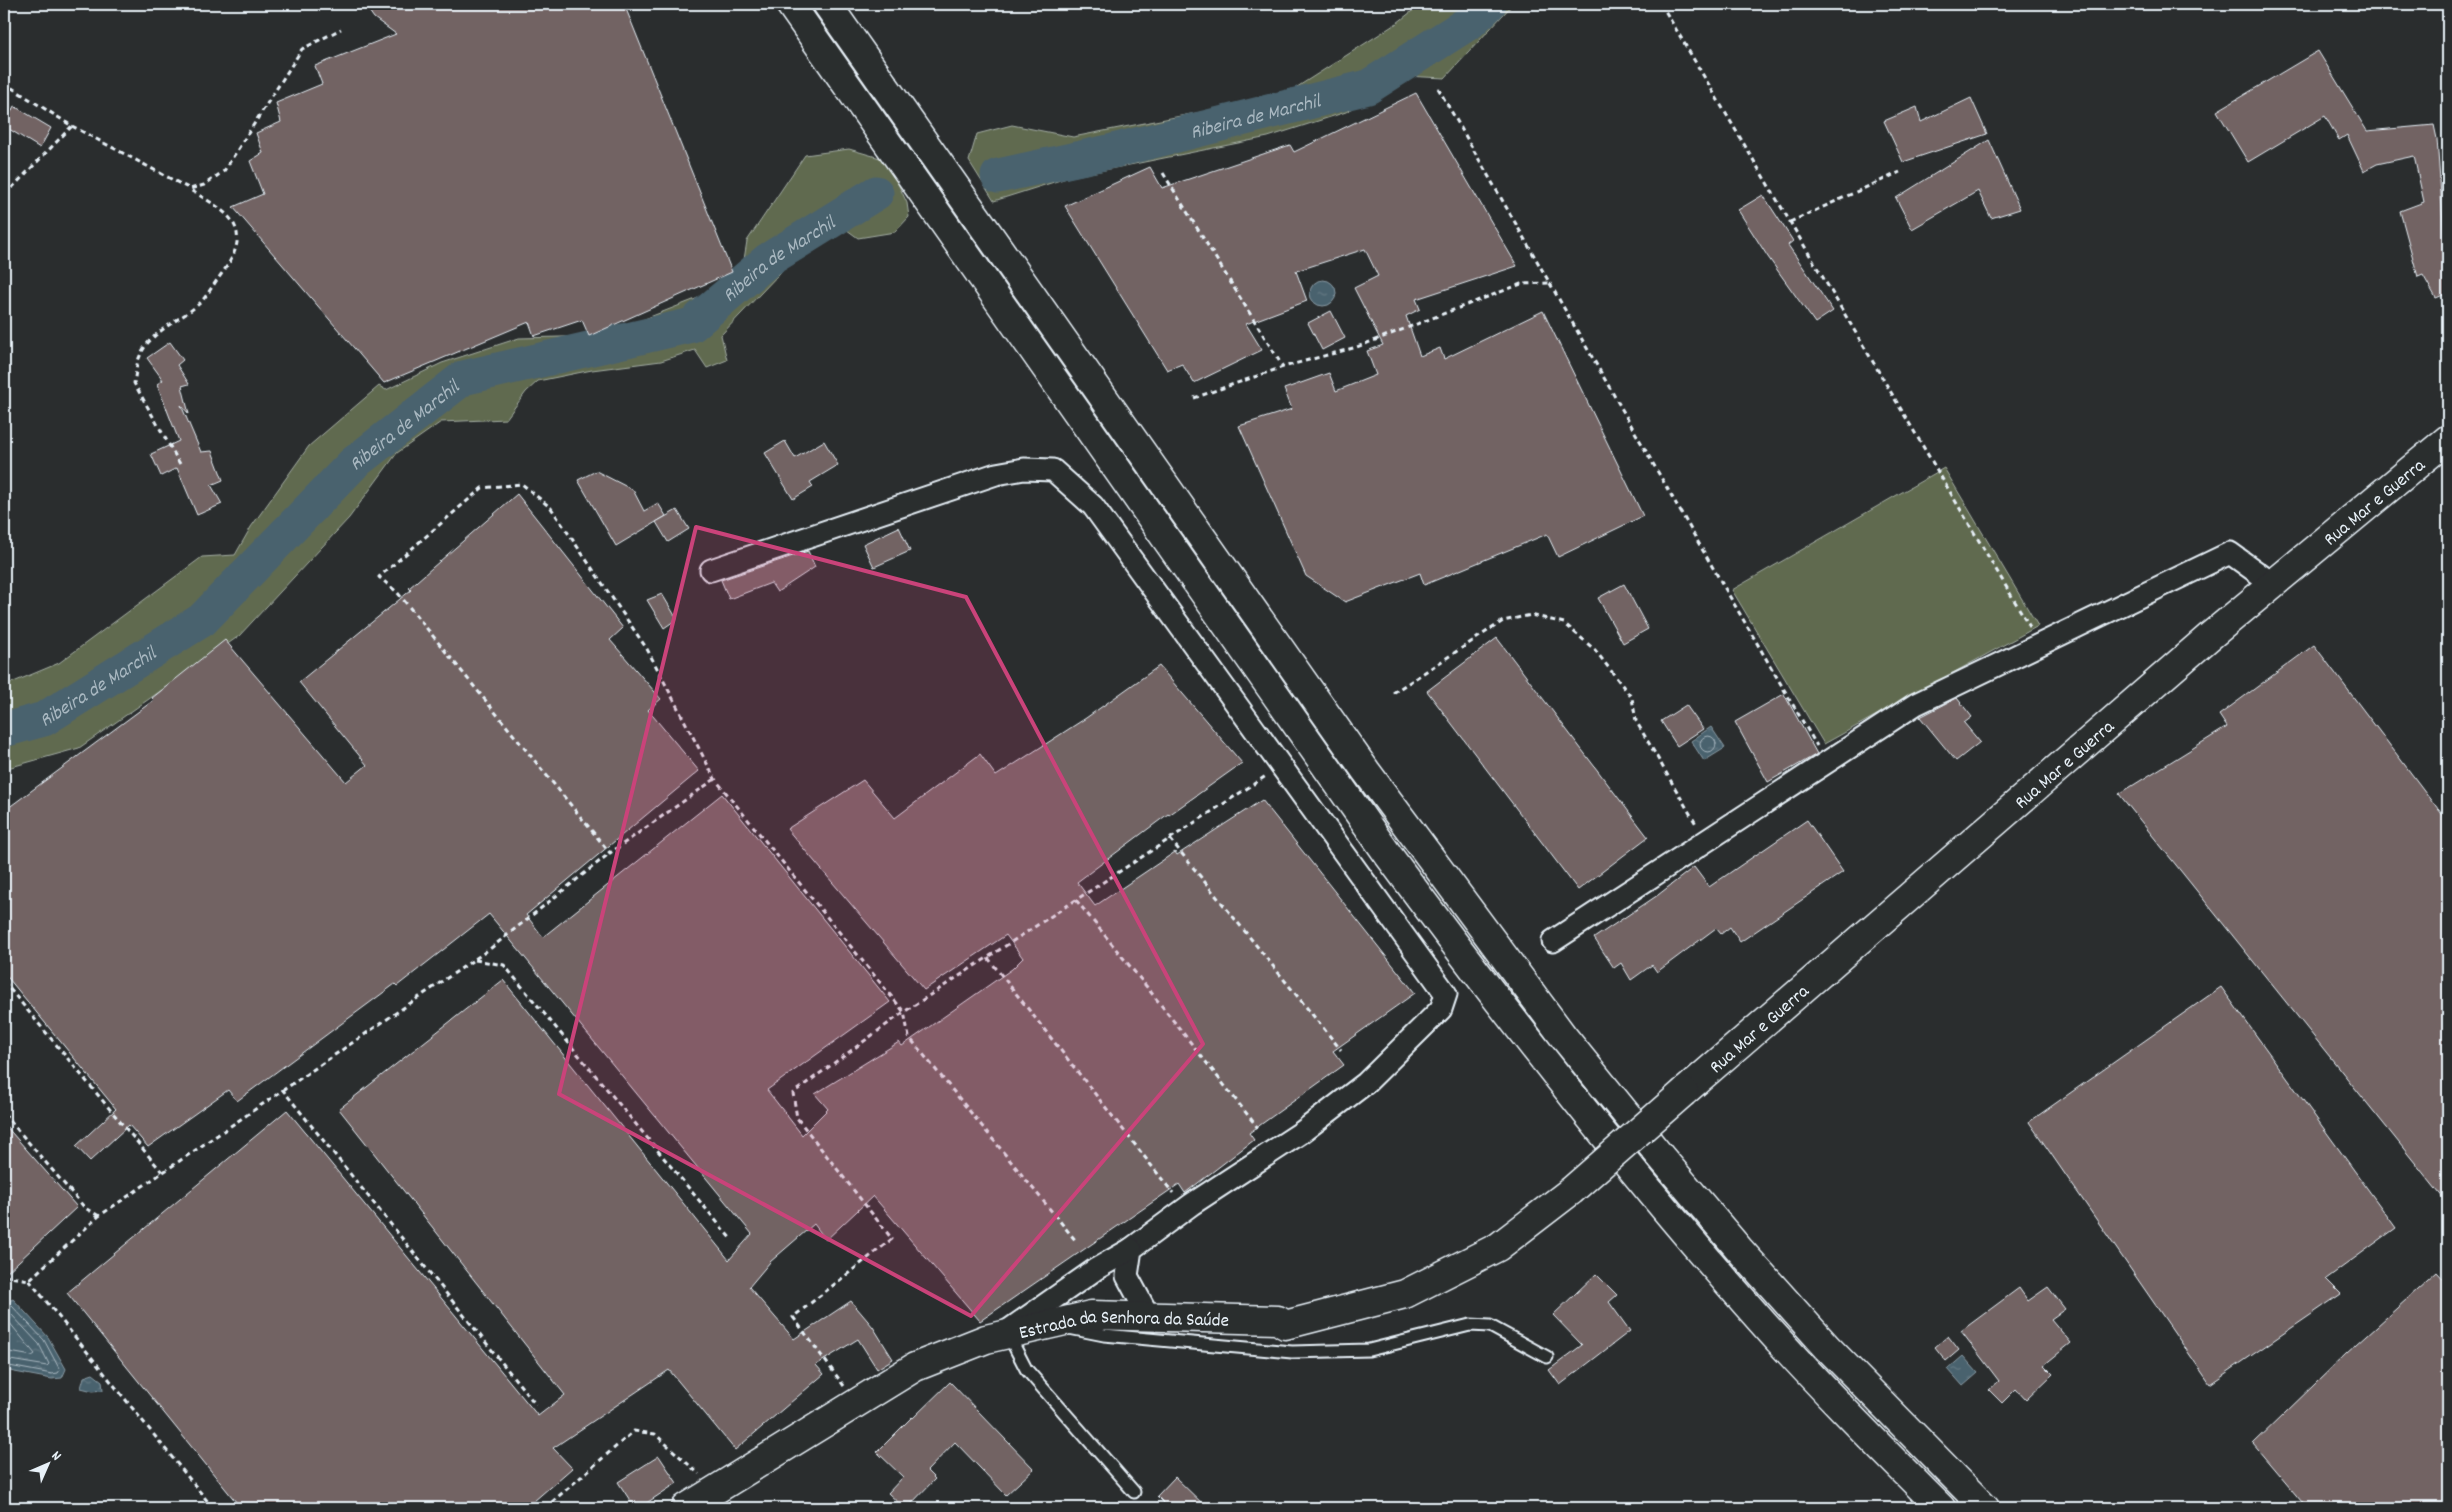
<svg xmlns="http://www.w3.org/2000/svg" width="2452" height="1512" font-family="Dekko,sans-serif">
	<style>
		.grass { fill: #616a50; stroke: #a4aea4 }
		.water { fill: url(#water-ripples); stroke: #899ba5 }
		.lines { fill: none; stroke-linecap: round; stroke-linejoin: round }
		.shore { stroke: #a9b8c1; stroke-width: 1 }
		.river { stroke: #4a626e; stroke-width: 35 }
		.building { fill: #726363; stroke: #e8f1f8 }
		.service-casing { stroke: #e8f1f8; stroke-width: 15 }
		.minor-casing { stroke: #e8f1f8; stroke-width: 25 }
		.tertiary-casing { stroke: #e8f1f8; stroke-width: 31 }
		.primary-casing { stroke: #e8f1f8; stroke-width: 31 }
		.path { stroke: #e8f1f8; stroke-width: 3; stroke-dasharray: 5 4; stroke-linecap: butt }
		.service { stroke: #2a2d2e; stroke-width: 11 }
		.minor { stroke: #2a2d2e; stroke-width: 21 }
		.tertiary { stroke: #2a2d2e; stroke-width: 28 }
		.primary { stroke: #2a2d2e; stroke-width: 28 }
		.tertiary-bridge-casing { stroke: #e8f1f8; stroke-width: 31; stroke-linecap: butt }
		.tertiary-bridge { stroke: #2a2d2e; stroke-width: 28 }
		.marked { fill: #ca437a; fill-opacity: 0.2; stroke: #ca437a; stroke-width: 4; stroke-linejoin: round }
		.labels { text-anchor: middle; stroke-width: 4; stroke-linejoin: round; paint-order: stroke }
		.street-label { font-size: 19px; fill: #e8f1f8; stroke: #2a2d2e }
		.water-label { font-size: 20px; font-style: italic; fill: #a9b8c1; stroke: #2a2d2e }
	</style>
	<defs>
		<pattern id="water-ripples" width="26" height="14" patternUnits="userSpaceOnUse" patternTransform="scale(1.25)"><rect width="26" height="14" fill="#4a626e"/><path d="M2 4q2-2 4 0t4 0M15 11q2-2 4 0t4 0" fill="none" stroke="#647983"/></pattern>
	</defs>
	<rect width="100%" height="100%" fill="#2a2d2e"/>
	<filter id="ink" filterUnits="userSpaceOnUse"><feTurbulence type="fractalNoise" baseFrequency=".02" numOctaves="2"/><feDisplacementMap in="SourceGraphic" scale="10" xChannelSelector="R" yChannelSelector="G"/><feConvolveMatrix kernelMatrix="1 2 1 2 8 2 1 2 1" color-interpolation-filters="sRGB"/></filter>
	<g filter="url(#ink)">
		<!-- grass -->
		<g class="grass">
			<path d="M1421,4h92l-68,74 -41,-2 -58,36 -78,25 -198,40 -76,24 -25,-40 8,-27 35,-9 61,12 210,-41 114,-73z"/>
			<path d="M849,149l38,11 20,43 2,14 -14,15 -37,6 -15,-11 -43,25 -79,83 6,25 -20,8 -12,-18 -34,11 -69,9 -54,11 -12,11 -20,27 -65,3 -44,31 -48,65 -110,118 -160,112 -75,21v-83l55,-23 143,-106 33,-2 16,-28 58,-81 70,-60 7,4 56,-27 77,-25 82,-2 110,-43 31,-21 5,-31 58,-86z"/>
			<path d="M1944,468l94,158 -214,118 -92,-154z"/>
		</g>
		<!-- water -->
		<g class="water">
			<circle cx="1323" cy="293" r="13"/>
			<path d="M1711,727l14,21 -21,13 -13,-20z"/>
			<path d="M13,1299l35,38 18,32 -4,9 -10,1 -48,-9v-67z"/>
			<path d="M1963,1356l15,17 -15,13 -15,-17z"/>
			<path d="M93,1374l9,7 1,9 -10,1 -12,-3 3,-11z"/>
		</g>
		<g class="lines">
			<!-- shore -->
			<g class="shore">
				<circle cx="1708" cy="744" r="8"/>
				<path d="M4,1307l8,-1 32,34 16,30 -2,3 -6,1 -48,-9"/>
				<path d="M4,1314h7l28,30 10,20 -2,2 -43,-7"/>
				<path d="M4,1321l5,1 26,32 -3,2 -28,-5"/>
			</g>
			<!-- river -->
			<g class="river">
				<path id="s1" d="M998,176l115,-25 255,-64 102,-65 19,-18"/>
				<path id="s2" d="M4,730l40,-11 158,-99 152,-157 109,-85 229,-53 76,-65 108,-67"/>
			</g>
		</g>
		<!-- building -->
		<g class="building">
			<path d="M364,4h260l108,268 -143,64 -7,-16 -48,16 -5,-14 -145,61 -151,-176 30,-13 -13,-33 13,-8 -7,-20 25,-11 -5,-19 46,-19 -7,-18 81,-32 -22,-16z"/>
			<path d="M2318,51l49,80 67,-6 3,14 11,154 -12,5 -13,-23 -5,2 -18,-66 24,-9 -10,-46 -37,8 -13,7 -17,-36 -8,5 -14,-24 -77,46 -31,-51z"/>
			<path d="M1416,93l101,173 -101,33 4,10 -14,7 14,40 20,-8 4,11 99,-48 100,205 -85,41 -11,-23 -123,51 -4,-12 -75,29 -39,-26 -67,-150 53,-17 -8,-20 45,-16 7,18 40,-16 -9,-24 16,-6 -29,-57 24,-12 -13,-27 -69,22 11,30 -61,23 16,26 -68,33 -12,-19 -15,6 -102,-164 85,-39 12,21 128,-43 4,7z"/>
			<path d="M1971,98l16,36 -84,28 -19,-41 33,-14 4,15z"/>
			<path d="M14,106l37,22 -11,20 -36,-22z"/>
			<path d="M1989,140l31,69 -29,9 -13,-27 -66,38 -16,-31z"/>
			<path d="M1763,195l30,46 -5,4 45,66 -18,12 -47,-66 -30,-47z"/>
			<path d="M1331,311l14,27 -23,12 -14,-27z"/>
			<path d="M170,342l13,18 -6,5 12,19 -7,2 7,28 -8,-9 20,47 11,-1 11,29 -12,5 11,19 -25,11 -20,-47 -16,8 -10,-22 28,-13 -22,-57 6,-4 -16,-22z"/>
			<path d="M785,441l10,17 29,-17 14,24 -28,17 3,5 -20,12 -28,-46z"/>
			<path d="M596,471l37,19 11,21 14,-8 8,13 -50,30 -38,-66z"/>
			<path d="M517,494l106,134 -13,12 51,59 -13,11 51,61 -173,144 17,22 179,-143 168,208 -123,88 35,45 26,-26 -13,-15 84,-52 3,4 110,-77 11,-11 -17,-23 -82,55 -137,-161 76,-49 32,38 85,-64 16,22 90,-58 73,-52 83,97 -73,52 -1,-1 -91,68 18,24 80,-54 2,3 85,-55 153,193 -82,58 11,14 -95,68 5,7 -69,53 -6,-9 -199,137 -107,-125 -47,44 -12,-16 -44,38 -21,25 45,52 57,-38 22,26 20,32 -16,10 -19,-30 -42,26 8,9 -89,76 -66,-80 -116,78 19,20 -46,40h-285l-174,-215 220,-183 251,306 27,-21 -226,-286 164,-129 226,280 23,-26 -263,-320 -92,72 -2,-2 -158,117 -9,-11 -80,57 -19,-22 -39,36 -14,-15 40,-37 -112,-136v-162l150,-111 -2,-2 73,-58 121,142 21,-17 -68,-83 112,-92 -2,-2z"/>
			<path d="M677,510l12,19 -21,13 -12,-20z"/>
			<path d="M899,527l11,24 -36,16 -11,-23z"/>
			<path d="M808,551l7,16 -38,25 -6,-9 -42,16 -8,-19z"/>
			<path d="M1624,584l24,45 -25,14 -25,-45z"/>
			<path d="M662,594l15,25 -13,9 -17,-28z"/>
			<path d="M1497,638l151,199 -70,53 -151,-199z"/>
			<path d="M2314,645l134,177v382l-329,-410 108,-67 -8,-12z"/>
			<path d="M1784,694l33,60 -49,28 -33,-60z"/>
			<path d="M1957,698l15,19 -8,6 16,19 -24,19 -36,-44z"/>
			<path d="M1686,705l17,24 -26,17 -16,-25z"/>
			<path d="M1807,820l36,52 -103,70 -10,-15 -9,7 -5,-6 -59,44 -5,-7 -21,15 -10,-17 -7,5 -20,-30 64,-43 36,-28 15,20z"/>
			<path d="M2221,987l175,241 -70,51 15,15 -131,90 -181,-262z"/>
			<path d="M4,1124l73,83 -73,68z"/>
			<path d="M2437,1272l11,12v224h-141l-54,-64 94,-91z"/>
			<path d="M1596,1274l21,21 -8,7 21,29 -70,54 -11,-15 33,-25 -29,-30z"/>
			<path d="M2048,1287l17,22 -14,10 20,24 -27,22 9,9 -27,26 -10,-11 -14,14 -13,-13 10,-9 -38,-50 58,-43 9,13z"/>
			<path d="M1948,1336l11,14 -13,11 -11,-14z"/>
			<path d="M950,1382l84,87 -28,26 -51,-53 -28,29 8,8 -28,29h-3l-16,-15 15,-16 -26,-25 35,-35 1,1z"/>
			<path d="M659,1456l18,27 -38,25h-4l-17,-26z"/>
			<path d="M1175,1477l32,31h-38l-12,-12z"/>
		</g>
		<g class="lines">
			<defs>
				<g id="service">
					<path d="M1069,1328l35,7 188,17 77,-2 101,-25 20,1 57,31"/>
					<path d="M1008,1334l18,35 108,123"/>
				</g>
				<g id="minor">
					<path d="M711,570l285,-96 28,-5 29,1 40,36 353,488 -5,15 -75,74 -64,49 -110,72 -61,45 -4,27 22,41"/>
					<path d="M1553,941l363,-237 314,-151 43,31"/>
					<path d="M1006,1332l90,-63 35,-20"/>
				</g>
				<g id="tertiary">
					<path id="s3" d="M1684,1092l525,-455 239,-198"/>
					<path id="s4" d="M686,1508l229,-141 71,-28 105,-24 187,5 7,5 120,-31 93,-47 73,-56"/>
				</g>
				<g id="primary">
					<path d="M790,4l599,852c114,154 232,306 359,450 61,70 127,136 193,202"/>
					<path d="M827,4l539,767 197,265 98,121 78,92 88,98 158,161"/>
				</g>
			</defs>
			<!-- service casing -->
			<use href="#service" class="service-casing"/>
			<!-- minor casing -->
			<use href="#minor" class="minor-casing"/>
			<!-- tertiary casing -->
			<use href="#tertiary" class="tertiary-casing"/>
			<!-- primary casing -->
			<use href="#primary" class="primary-casing"/>
			<!-- path -->
			<g class="path">
				<path d="M1661,4l369,623"/>
				<path d="M4,83l68,43 -68,70"/>
				<path d="M1438,88l264,461 115,197"/>
				<path d="M72,126l118,63 14,-4 20,-14 78,-122 39,-20"/>
				<path d="M1163,173l120,194"/>
				<path d="M1790,222l110,-50"/>
				<path d="M1194,398l89,-31 74,-20 164,-63 28,-1"/>
				<path d="M180,464l-46,-81c2,-9 2,-19 6,-27 9,-24 41,-36 59,-52 8,-8 14,-19 21,-28 35,-46 13,-62 -30,-86"/>
				<path d="M1393,693l110,-72 28,-6 33,8 31,27 37,48 4,23 60,103"/>
				<path d="M715,779l-105,74 -213,-261 -18,-15 103,-89 40,-4 29,24 96,141 68,130 189,233 5,25 167,204"/>
				<path d="M1170,839l171,211"/>
				<path d="M1076,900l70,86 112,142"/>
				<path d="M988,958l185,235"/>
				<path d="M475,960l29,5 227,274"/>
				<path d="M4,982l158,190"/>
				<path d="M282,1089l254,316"/>
				<path d="M4,1114l81,94 14,8"/>
				<path d="M4,1276l25,4 70,-64 392,-268 119,-95"/>
				<path d="M29,1280l184,228"/>
				<path d="M844,1386l-51,-69 99,-78 -95,-121 -4,-25 111,-81 362,-236"/>
				<path d="M545,1508l89,-77 21,3 44,40"/>
			</g>
			<!-- service -->
			<use href="#service" class="service"/>
			<!-- minor -->
			<use href="#minor" class="minor"/>
			<!-- tertiary -->
			<use href="#tertiary" class="tertiary"/>
			<!-- primary -->
			<use href="#primary" class="primary"/>
			<defs>
				<path id="tertiary-bridge" d="M1571,1191l113,-99"/>
			</defs>
			<!-- tertiary-bridge casing -->
			<use href="#tertiary-bridge" class="tertiary-bridge-casing"/>
			<!-- tertiary-bridge -->
			<use href="#tertiary-bridge" class="tertiary-bridge"/>
		</g>
	</g>
	<!-- marked area -->
	<path class="marked" d="M696,527l270,70 237,447 -232,272 -412,-222z"/>
	<g class="labels">
		<!-- street labels -->
		<g class="street-label">
			<text dy="7" stroke="none"><textPath href="#s3" startOffset="908">Rua Mar e Guerra</textPath></text>
			<text dy="7" stroke="none"><textPath href="#s3" startOffset="502">Rua Mar e Guerra</textPath></text>
			<text dy="7" stroke="none"><textPath href="#s3" startOffset="98">Rua Mar e Guerra</textPath></text>
			<text dy="7" stroke="none"><textPath href="#s4" startOffset="485">Estrada da Senhora da Saúde</textPath></text>
		</g>
		<!-- water labels -->
		<g class="water-label">
			<text dy="7" stroke="none"><textPath href="#s1" startOffset="264">Ribeira de Marchil</textPath></text>
			<text dy="7" stroke="none"><textPath href="#s2" startOffset="929">Ribeira de Marchil</textPath></text>
			<text dy="7" stroke="none"><textPath href="#s2" startOffset="509">Ribeira de Marchil</textPath></text>
			<text dy="7" stroke="none"><textPath href="#s2" startOffset="104">Ribeira de Marchil</textPath></text>
		</g>
	</g>
	<!-- margin -->
	<rect width="2452" height="1512" fill="none" stroke="#2a2d2e" stroke-width="20"/>
	<rect x="10" y="10" width="2432" height="1492" fill="none" stroke="#e8f1f8" stroke-width="2" filter="url(#ink)"/>
	<!-- north arrow -->
	<g transform="translate(48 1464) rotate(45)" stroke="#2a2d2e" stroke-width="4" paint-order="stroke">
	<path d="M0-4L9 19L0 12L-9 19Z" fill="#e8f1f8"/>
	<text y="-8" font-size="14" font-weight="bold" text-anchor="middle" fill="#e8f1f8">N</text>
	</g>
</svg>
